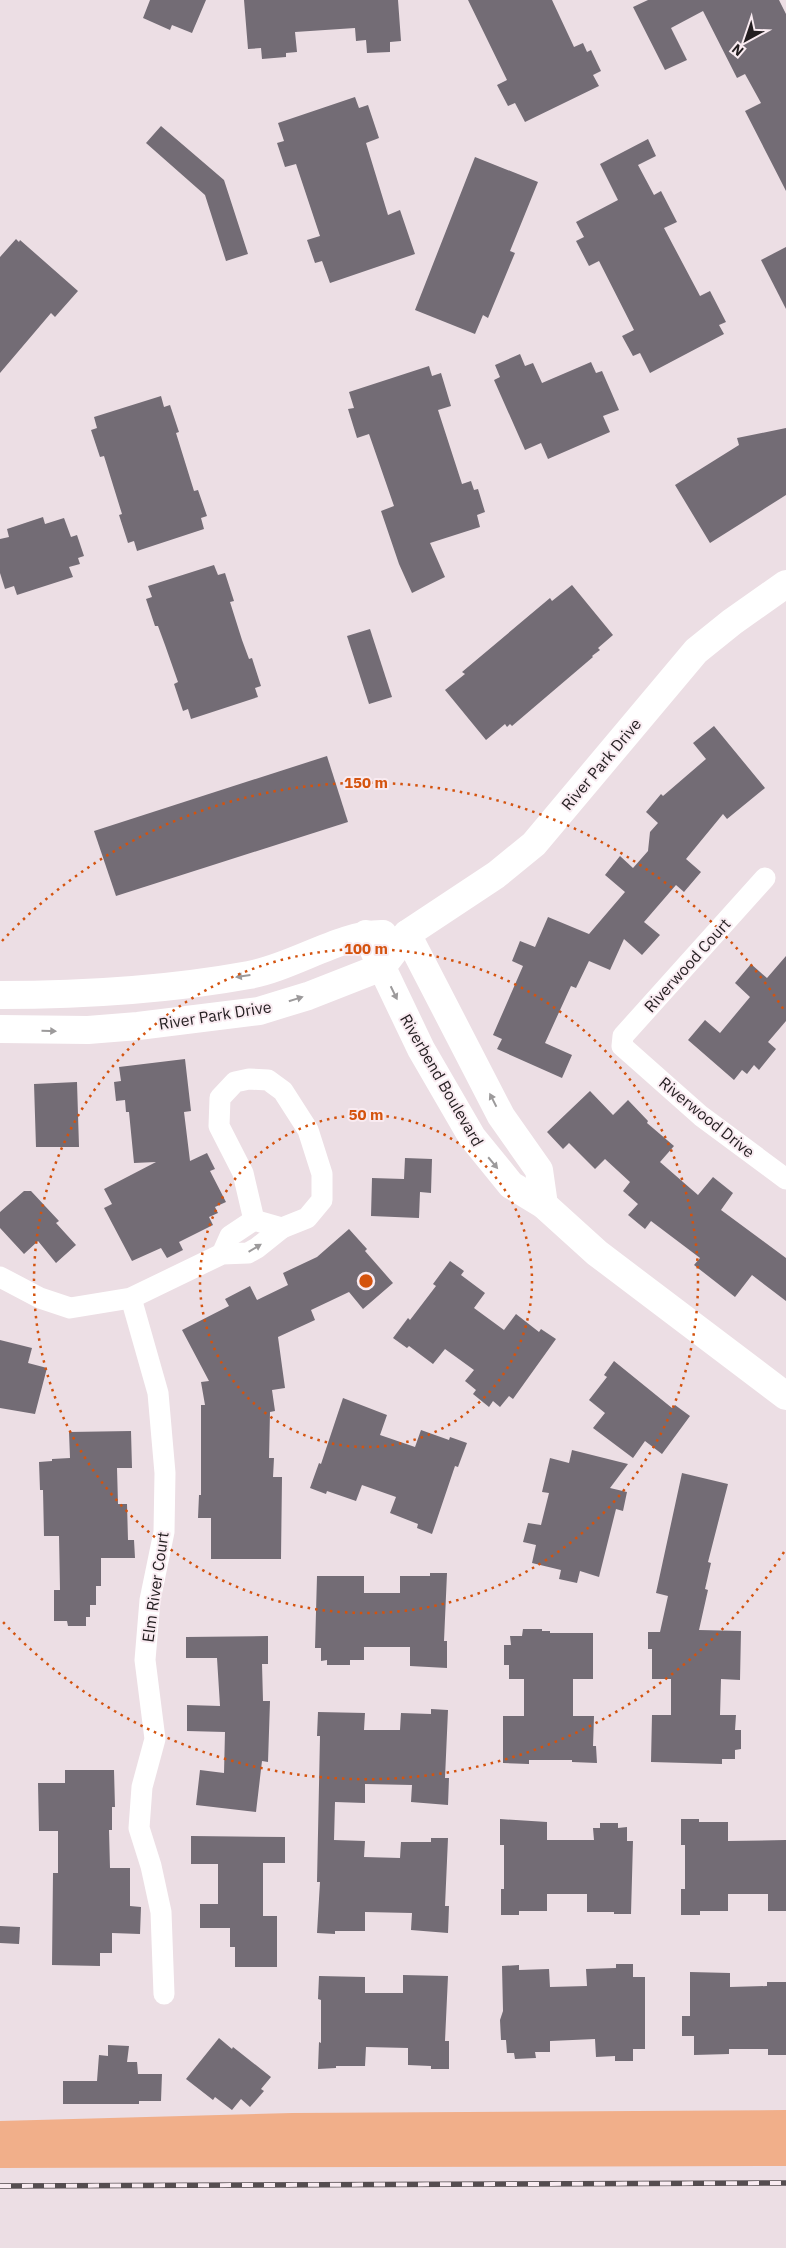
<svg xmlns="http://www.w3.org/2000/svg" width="786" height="2248" font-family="'IBM Plex Sans',sans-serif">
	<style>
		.green { fill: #f1af8a }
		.building { fill: #736c75 }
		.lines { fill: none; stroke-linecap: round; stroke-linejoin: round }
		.street { stroke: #fff; stroke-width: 21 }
		.secondary { stroke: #fff; stroke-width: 28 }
		.rail-casing { stroke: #554d50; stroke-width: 5.5 }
		.rail { stroke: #f9ebf1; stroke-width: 4; stroke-dasharray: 11; stroke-linecap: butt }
		.oneway { fill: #9c9a9b }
		.ring { fill: none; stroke: #d4530e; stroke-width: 2.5; stroke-dasharray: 2.5 5 }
		.labels { text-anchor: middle; stroke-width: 4; stroke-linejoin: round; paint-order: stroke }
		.street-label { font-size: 16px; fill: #231e20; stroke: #f9ebf1 }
		.centre { fill: #d4530e; stroke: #f9ebf1; stroke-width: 2.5 }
		.ring-label { font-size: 15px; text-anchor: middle; font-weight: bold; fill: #d4530e; stroke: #f9ebf1; stroke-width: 4; stroke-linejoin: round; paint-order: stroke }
	</style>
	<rect width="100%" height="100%" fill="#ecdee4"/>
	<!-- green -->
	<path class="green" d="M786,2110v56l-786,2v-47l292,-8z"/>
	<!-- building -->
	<g class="building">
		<path d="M150,0h56l-14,33 -20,-8 -2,5 -27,-12z"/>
		<path d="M244,0h154l3,41 -11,1v10l-23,1 -1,-13 -10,1 -1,-13 -60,4 2,20 -11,1v4l-24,2 -1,-11 -13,1z"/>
		<path d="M468,0h84l22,47 9,-4 4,9 4,-2 10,21 -8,4 6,11 -74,36 -10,-19 -7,3 -11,-21 10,-5z"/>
		<path d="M648,0h131l7,14v177l-41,-80 16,-8 -16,-29 -8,4 -34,-67 -32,17 16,32 -22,10 -32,-63z"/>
		<path d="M355,97l4,11 9,-3 11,33 -13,5 22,72 12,-5 15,44 -85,29 -8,-22 -7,2 -8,-23 13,-4 -24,-72 -11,3 -8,-24 7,-2 -6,-18z"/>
		<path d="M161,126l63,54 24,74 -22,7 -21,-66 -59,-52z"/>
		<path d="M648,139l8,17 -18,9 16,30 7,-4 16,31 -13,6 36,68 10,-5 16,31 -7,3 5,9 -74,39 -10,-20 -7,3 -11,-20 12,-6 -35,-69 -10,5 -13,-25 8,-4 -8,-15 42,-22 -18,-36z"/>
		<path d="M475,157l63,25 -28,69 5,2 -27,65 -5,-3 -8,19 -60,-24z"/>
		<path d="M16,239l3,3 1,-2 58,51 -23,26 -4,-4 -51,60v-116z"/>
		<path d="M786,247v62l-25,-49z"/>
		<path d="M520,354l5,12 8,-3 9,20 49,-21 5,11 6,-2 17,39 -16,6 7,16 -62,27 -7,-16 -16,7 -31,-70 6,-3 -5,-12z"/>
		<path d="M429,366l3,10 9,-3 10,33 -13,4 24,74 9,-3 3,9 4,-1 7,23 -8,3 3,12 -50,16 15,34 -33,16 -13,-29 -18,-53 13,-5 -25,-72 -12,4 -9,-29 6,-1 -5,-16z"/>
		<path d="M161,396l3,11 6,-2 9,27 -3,1 18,58 4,-1 9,26 -6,2 3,11 -67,22 -3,-10 -6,2 -9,-28 3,-1 -18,-58 -4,1 -9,-27 6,-2 -3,-11z"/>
		<path d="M786,428v67l-76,48 -35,-58 64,-40 -2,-7z"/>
		<path d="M43,517l2,7 19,-6 7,19 6,-2 7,21 -6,2 2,6 -11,3 4,10 -56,18 -3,-9 -9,3 -5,-16v-34l9,-2 -2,-8z"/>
		<path d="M214,565l4,10 7,-2 9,28 -4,1 12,38 7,19 3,-1 9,28 -6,2 3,9 -67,22 -3,-10 -5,2 -9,-27 4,-2 -13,-37 -7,-19h-3l-9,-27 6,-2 -4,-11z"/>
		<path d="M572,585l41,50 -15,13 2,2 -8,6 1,1 -81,69 -2,-2 -3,3 -2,-3 -19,16 -41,-50 20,-16 -3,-2 88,-74 2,3z"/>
		<path d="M370,629l22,68 -23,7 -22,-68z"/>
		<path d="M714,726l51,62 -38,31 -4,-5 -37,45 15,13 -17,20 -8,-7 -32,37 16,13 -18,20 -18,-16 -14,31 -21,-9 -13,27 -5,-2 -26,57 27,12 -10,23 -65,-29 5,-10 -9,-4 30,-69 -11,-5 8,-20 15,6 13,-30 41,17 36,-42 -20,-17 15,-19 13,12 15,-17 2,-19 8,-9 -12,-11 15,-18 2,2 43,-37 -13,-16z"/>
		<path d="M327,756l21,66 -232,74 -22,-65z"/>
		<path d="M786,956v65l-18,21 8,7 -17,21 -5,-5 -7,9 -5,-4 -8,10 -46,-40 17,-20 15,13 30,-36 -15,-14 16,-19 16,14z"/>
		<path d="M185,1059l6,52 -7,1 6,49 17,-8 8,16 -5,2 16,31 -11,5 3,6 -9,4 4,8 -34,17 4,8 -16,8 -6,-10 -29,13 -28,-53 8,-4 -8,-15 52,-27 -22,1 -5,-51h-3l-1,-12 -9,1 -2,-19 7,-1 -2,-14z"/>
		<path d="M77,1082l2,65h-43l-2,-63z"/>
		<path d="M590,1091l23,24 15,-15 20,21 -1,2 27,23 -14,16 38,33 15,-18 20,16 -12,17 65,48v43l-34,-26 -17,22 -41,-32 6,-7 -49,-37 -6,8 -17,-14 10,-11 -15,-13 7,-9 -25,-23 -10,10 -26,-26 -6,6 -16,-17z"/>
		<path d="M405,1158l27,1 -1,34 -11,-1 -1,26 -48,-2 1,-38 32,1z"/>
		<path d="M24,1191h7l28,30 -3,2 20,22 -20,18 -18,-22 -14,13 -24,-26v-16z"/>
		<path d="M349,1229l18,20 -2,2 28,32 -30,26 -14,-17 -38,18 4,10 -37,17 7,51 -13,2 3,21 -5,1 -1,46h5l-1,19h9l-1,82h-70v-41h-13l1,-23h2v-90h4l-4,-23 8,-1 -27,-51 47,-24 -4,-7 25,-13 7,14 31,-15 -5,-12 34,-16z"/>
		<path d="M450,1261l14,10 -3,4 24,18 -11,15 30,22 12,-16 23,18 2,-3 15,10 -43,60 -4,-3 -9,11 -7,-6 -4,6 -16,-13 3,-4 -11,-9 9,-11 -29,-21 -12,15 -24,-18 -2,2 -14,-10 15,-20 2,2 26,-34 -3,-2z"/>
		<path d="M0,1340l32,8 -4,15 19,5 -12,46 -35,-6z"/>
		<path d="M614,1361l58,47 3,-3 15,11 -28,38 -17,-13 -12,17 -40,-30 12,-15 -16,-13 18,-23 -3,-2z"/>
		<path d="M343,1398l44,17 -7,20 35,12 6,-17 28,10 1,-3 17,6 -9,24 -3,-1 -23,68 -15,-6 1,-4 -28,-11 6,-16 -34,-12 -6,16 -29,-10 -1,3 -16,-6 9,-25 2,1z"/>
		<path d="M131,1431l1,37h-15l1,36h9l1,36h6l1,18h-34v28h-5v19h-6v12h-4v9h-18l-1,-5h-13v-31h6l-1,-54h-15l-1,-46h-3l-1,-28 13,-1v-2l18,-1 -1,-26z"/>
		<path d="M572,1450l56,14 -18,24 17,4 -4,19 -7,-2 -17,68 -19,-6 -3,12 -18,-4 2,-9 -29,-7 4,-18 -13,-3 5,-19 13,2 8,-32 -7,-1 8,-34 19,5z"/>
		<path d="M682,1473l46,11 -20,78 3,1 -6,26 3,1 -9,40 42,1 -1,49 -19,-1 -1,36h16l-1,15h6v19l-6,1v9h-13v5l-71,-2 1,-47h19v-36h-19v-30h-4v-17h12l8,-36 -12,-3z"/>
		<path d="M430,1573h17l-3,68h3v27l-37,-2v-19h-46v13h-14v5h-23v-5l-6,1v-13h-6l2,-72h47v17h36v-17h30z"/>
		<path d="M523,1629h19v2h8v2h43v46h-20v37h21l-1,30h3l1,17 -25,-1v-2h-43v4l-26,-1v-47h21v-37h-15v-14h-5v-20h7l-1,-9h12z"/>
		<path d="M268,1636v28h-6l1,37h7l-2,61 -6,-1 -6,51 -60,-7 4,-35 24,3 1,-41 -38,-1v-26l33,1 -3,-48h-31v-21z"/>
		<path d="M431,1709l17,1 -3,68h4l-1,27 -37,-3 1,-17 -47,-1v19l-30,-1 -1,38 31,1 -1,16 36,1 1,-16h30v-4h17l-3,68h4l-1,27 -37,-3 1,-17 -47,-1v19h-30v3l-18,-1 3,-51h-3l3,-146h-3l1,-24 47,1 -1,17h36l1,-17 30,1z"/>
		<path d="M65,1770h49l1,37h-3v23h-3l1,38h20v38l11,1 -1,27 -28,-1v20h-12v13l-48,-1 1,-92h5v-42h-19l-1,-48h27z"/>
		<path d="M500,1819l47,3v18h47l-1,-12h7v-5h18v5l9,-1v14h6l-2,73h-17v-2h-27v-18h-40v17h-28v4h-18v-26h3v-44h-4z"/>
		<path d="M681,1819h18v3h29v19l58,-1v71h-18v-17h-40v17h-28v4h-19v-26h4v-44h-4z"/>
		<path d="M191,1836l94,1v26h-22v53h14v51h-42v-20h-5v-19h-30v-24h18v-40h-27z"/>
		<path d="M0,1926l20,1 -1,17 -19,-1z"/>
		<path d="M616,1964h17v13h12v72h-12v12h-18v-5l-19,1 -1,-18 -45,2v11h-15l1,6 -21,1 -1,-6h-7l-1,-13h-5l-1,-20 3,-9 -1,-45 17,-1v5l30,-1 1,18 37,-1 -1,-17 30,-1z"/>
		<path d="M690,1972l40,1v14l37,-1v-4h19v73h-18v-6h-39v5l-35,1v-19h-12v-20h8z"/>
		<path d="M403,1975l45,1 -3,65h4v28h-18v-3l-23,-1v-17l-42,-1 -1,19h-29v2l-18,1 1,-27 2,1v-43l-3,-1 1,-23 46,1v16h38z"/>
		<path d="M219,2038l13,11 1,-2 38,30 -10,12 3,2 -14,16 -9,-8 -9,11 -17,-13 -2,3 -27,-21z"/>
		<path d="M108,2045l21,1 -2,16h10l1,12h24l-1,27h-22v3h-76v-23h34l2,-26 9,1z"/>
	</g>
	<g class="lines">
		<!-- street -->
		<g class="street">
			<path d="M765,878l-142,158 -1,10 79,70 85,63"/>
			<path d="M249,1079l19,1 15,11 25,39 14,44v26l-15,18 -25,10 -28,-8 -11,-47 -24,-47 1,-28 15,-16z"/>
			<path d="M222,1254l8,-18 24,-16"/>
			<path d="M0,1277l40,21 30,10 61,-10 91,-44 26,-1 9,-5 25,-20"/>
			<path d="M131,1298l27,95 7,80 -1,59 -14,68 -5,60 10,79 -13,48 -3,41 12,38 10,46 3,82"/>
		</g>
		<!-- secondary -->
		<g class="secondary">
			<path d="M366,934l55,115 51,88 39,48 33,20 53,48 189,143"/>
			<path d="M407,934l94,182 38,54 5,35"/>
			<path d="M0,995c83,0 167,-5 249,-20 44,-8 93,-42 134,-41"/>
			<path d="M0,1029l88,1 50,-4 121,-15 49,-15 74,-29 25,-33 89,-59 38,-31 162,-193 36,-29 54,-38"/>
		</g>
		<defs>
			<path id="rail" d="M0,2186l786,-3"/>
		</defs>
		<!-- rail casing -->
		<use href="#rail" class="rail-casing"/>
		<!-- rail -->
		<use href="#rail" class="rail"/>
	</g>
	<!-- one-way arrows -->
	<defs><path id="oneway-solid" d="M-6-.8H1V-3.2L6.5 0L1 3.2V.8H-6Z" transform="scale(1.25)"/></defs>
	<g class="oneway">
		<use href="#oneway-solid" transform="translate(243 976) rotate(172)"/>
		<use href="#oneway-solid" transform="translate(394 993) rotate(64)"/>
		<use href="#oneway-solid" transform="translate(296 999) rotate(-17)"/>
		<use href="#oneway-solid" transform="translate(49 1031) rotate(2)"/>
		<use href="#oneway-solid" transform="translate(493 1100) rotate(-117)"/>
		<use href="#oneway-solid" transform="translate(493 1163) rotate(50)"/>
		<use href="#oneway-solid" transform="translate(255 1248) rotate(-31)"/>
	</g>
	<!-- distance rings -->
	<g class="ring">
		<circle cx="366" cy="1281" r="166"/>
		<circle cx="366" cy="1281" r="332"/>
		<path d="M784 1552A498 498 0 0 1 2 1621M2 941A498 498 0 0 1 784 1010"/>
	</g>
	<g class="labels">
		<!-- street labels -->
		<g class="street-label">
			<text transform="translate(601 764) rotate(-50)" y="6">River Park Drive</text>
			<text transform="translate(687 965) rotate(-48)" y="6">Riverwood Court</text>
			<text transform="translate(215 1015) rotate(-9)" y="6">River Park Drive</text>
			<text transform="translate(442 1080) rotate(60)" y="6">Riverbend Boulevard</text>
			<text transform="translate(707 1117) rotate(39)" y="6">Riverwood Drive</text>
			<text transform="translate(155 1587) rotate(-82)" y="6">Elm River Court</text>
		</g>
	</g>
	<circle cx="366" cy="1281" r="8" class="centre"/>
	<g class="ring-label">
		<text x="366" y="788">150 m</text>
		<text x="366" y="954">100 m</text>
		<text x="366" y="1120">50 m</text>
	</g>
	<!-- north arrow -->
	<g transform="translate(746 40) rotate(220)" stroke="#f9ebf1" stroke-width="4" paint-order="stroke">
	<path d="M0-4L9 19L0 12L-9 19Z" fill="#231e20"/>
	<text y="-8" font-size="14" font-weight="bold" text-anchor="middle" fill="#231e20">N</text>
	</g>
</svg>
